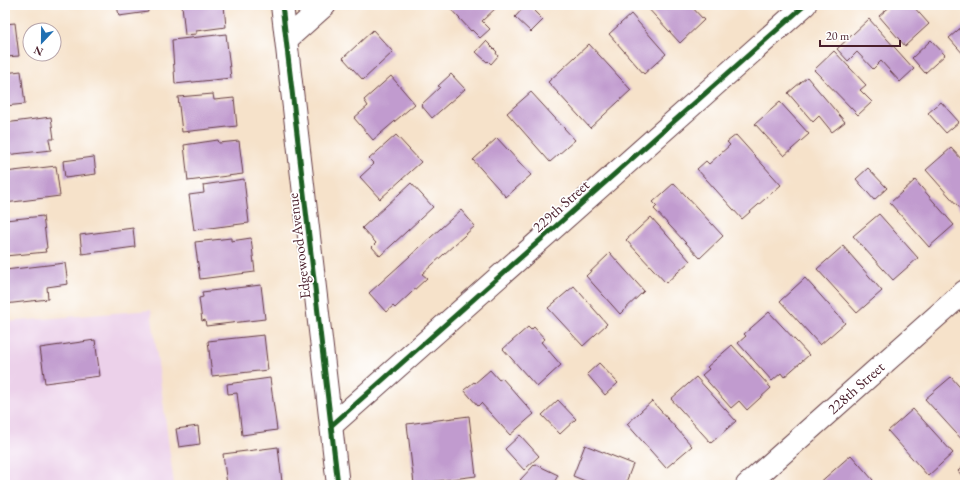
<svg xmlns="http://www.w3.org/2000/svg" width="970" height="490" font-family="'EB Garamond',serif">
	<style>
		.built { fill: #ecd1ea }
		.building { fill: #c19bcf }
		.lines { fill: none; stroke-linecap: round; stroke-linejoin: round }
		.street-casing { stroke: #643c43; stroke-width: 24 }
		.street { stroke: #fff; stroke-width: 22 }
		.cycleway-casing { stroke: #fff; stroke-width: 8 }
		.cycleway { stroke: #1b5e20; stroke-width: 5 }
		.labels { text-anchor: middle; stroke-width: 3.5; stroke-linejoin: round; paint-order: stroke }
		.street-label { font-size: 15px; fill: #4a1f2b; stroke: #fff }
	</style>
	<rect width="100%" height="100%" fill="#fff"/>
	<filter id="ink" filterUnits="userSpaceOnUse"><feTurbulence type="fractalNoise" baseFrequency=".025" numOctaves="2"/><feDisplacementMap in="SourceGraphic" scale="8" xChannelSelector="R" yChannelSelector="G"/><feConvolveMatrix kernelMatrix="1 2 1 2 8 2 1 2 1" color-interpolation-filters="sRGB"/></filter>
	<filter id="wash" filterUnits="userSpaceOnUse"><feTurbulence type="fractalNoise" baseFrequency=".012" numOctaves="4" result="noise"/><feDisplacementMap in="SourceGraphic" scale="16" xChannelSelector="R" yChannelSelector="G"/><feGaussianBlur stdDeviation="0.9" result="paint"/><feColorMatrix in="noise" values="0 0 0 0 0 0 0 0 0 0 0 0 0 0 0 0 0 1.4 0 .05"/><feComposite in="paint" operator="in"/></filter>
	<g filter="url(#wash)">
		<rect width="100%" height="100%" fill="#f6e2ca"/>
		<!-- built -->
		<path class="built" d="M151,310l23,175h-169v-163z"/>
		<g id="blocks">
			<!-- building -->
			<g class="building">
				<path d="M117,5h30l1,7 -29,4z"/>
				<path d="M182,5h42l2,22 -30,4v3l-11,1z"/>
				<path d="M447,5h48l2,2 -15,14 8,8 -10,9 -8,-8 -1,1z"/>
				<path d="M526,5h2l15,15 -12,12 -16,-15z"/>
				<path d="M645,5h45l14,15 -24,23z"/>
				<path d="M892,5h20l17,19 -24,22 -26,-30z"/>
				<path d="M631,14l35,40 -22,20 -35,-40z"/>
				<path d="M869,19l45,50 -14,13 -19,-21 -8,8 -16,-17 -9,9 -11,-12z"/>
				<path d="M15,23l4,33 -14,1v-33z"/>
				<path d="M965,24v32l-16,-18z"/>
				<path d="M373,30l20,22 -30,28 -20,-22z"/>
				<path d="M226,34l5,44 -56,6 -3,-44z"/>
				<path d="M931,40l14,15 -20,18 -13,-15z"/>
				<path d="M486,41l11,11 -1,1 2,3 -7,8 -3,-3 -1,1 -11,-10z"/>
				<path d="M589,44l42,46 -41,38 -42,-46z"/>
				<path d="M834,51l32,34 -6,5 12,12 -14,13 -44,-45z"/>
				<path d="M21,71l4,33 -20,2v-33z"/>
				<path d="M451,74l14,15 -33,29 -11,-13 19,-18 -2,-1z"/>
				<path d="M391,76l24,28 -42,36 -19,-22 14,-12 -4,-6z"/>
				<path d="M807,77l38,45 -13,10 -13,-16 -6,6 -25,-29z"/>
				<path d="M531,92l44,48 -25,22 -43,-49z"/>
				<path d="M213,94l1,6 20,-2 3,28 -55,6 -4,-35z"/>
				<path d="M780,102l29,32 -25,22 -29,-32z"/>
				<path d="M941,102l18,20 -13,11 -18,-20z"/>
				<path d="M51,117l3,22h-5l2,11 -46,5v-32z"/>
				<path d="M396,135l25,27 -41,37 -20,-22 14,-13 -5,-5z"/>
				<path d="M736,135l45,50 -39,34 -45,-50 9,-8 3,3 21,-19 -3,-3z"/>
				<path d="M497,138l34,37 -25,22 -33,-37z"/>
				<path d="M218,140l1,3 20,-2 4,33 -55,7 -4,-36z"/>
				<path d="M951,148l14,15v51l-39,-44z"/>
				<path d="M94,157l2,17 -31,4 -2,-17z"/>
				<path d="M56,166l4,30 -55,7v-31z"/>
				<path d="M868,168l19,20 -13,12 -18,-21z"/>
				<path d="M244,179l5,44 -55,7 -5,-35 15,-2 -1,-8z"/>
				<path d="M915,180l39,45 -25,22 -39,-44z"/>
				<path d="M411,183l22,24 -53,49 -8,-9 4,-4 -14,-15z"/>
				<path d="M674,183l49,53 -23,22 -46,-49 3,-3 -4,-4z"/>
				<path d="M461,210l14,16 -53,48 5,4 -32,30 -2,-2 -7,6 -17,-19z"/>
				<path d="M879,214l39,44 -25,22 -40,-44z"/>
				<path d="M43,216l4,32 -2,1 1,3 -41,4v-36z"/>
				<path d="M651,217l39,44 -24,22 -40,-43z"/>
				<path d="M133,228l2,19 -53,7 -2,-19z"/>
				<path d="M231,238v3l20,-3 4,34 -55,7 -5,-37z"/>
				<path d="M843,246l39,45 -25,22 -40,-44z"/>
				<path d="M610,253l34,38 -24,23 -34,-38z"/>
				<path d="M65,263l3,21 -21,3 1,12 -43,5v-34z"/>
				<path d="M805,278l40,45 -25,22 -40,-44z"/>
				<path d="M261,285l4,34 -59,7 -1,-6 -3,1 -3,-23 4,-1 -1,-5z"/>
				<path d="M574,286l33,38 -24,22 -35,-38z"/>
				<path d="M769,312l40,43 -25,22 -3,-4 -9,8 -34,-38 8,-7 -2,-2z"/>
				<path d="M528,327l3,3 3,-3 11,12 -4,3 20,23 -24,22 -34,-38z"/>
				<path d="M264,335l4,35 -56,6 -4,-35z"/>
				<path d="M95,340l5,36 -55,7 -5,-35z"/>
				<path d="M732,345l39,43 -24,22 -8,-9 -8,7 -29,-33 7,-6 -2,-2z"/>
				<path d="M599,363l19,20 -13,12 -18,-21z"/>
				<path d="M490,370l9,10 3,-2 32,36 -24,21 -29,-32 -3,3 -14,-16 10,-8 1,1z"/>
				<path d="M696,377l40,44 -25,22 -40,-44z"/>
				<path d="M951,377l14,16v50l-40,-44z"/>
				<path d="M270,378l7,52 -35,5 -5,-42 -9,1 -1,-10z"/>
				<path d="M558,400l18,19 -16,15 -18,-19z"/>
				<path d="M652,401l40,45 -26,22 -39,-44z"/>
				<path d="M913,409l40,44 -25,23 -40,-45z"/>
				<path d="M469,416l7,60 -62,8 -7,-60z"/>
				<path d="M198,426l2,18 -21,3 -3,-18z"/>
				<path d="M520,435l19,21 -15,14 -19,-21z"/>
				<path d="M585,445l48,19 -8,21h-30l-22,-9z"/>
				<path d="M278,447l4,35 -24,3h-31l-4,-31z"/>
				<path d="M851,455l22,25 -5,5h-51z"/>
				<path d="M535,464l23,11 -5,10h-23l-10,-5z"/>
				<path d="M965,465v14l-7,-8z"/>
			</g>
		</g>
	</g>
	<g filter="url(#ink)">
		<use href="#blocks" fill-opacity="0" stroke="#643c43" stroke-width="1"/>
		<g class="lines">
			<defs>
				<g id="street">
					<path d="M282,5l56,480"/>
					<path d="M287,39l38,-34"/>
					<path d="M332,425l473,-420"/>
					<path id="s1" d="M747,485l218,-194"/>
				</g>
			</defs>
			<!-- street casing -->
			<use href="#street" class="street-casing"/>
			<!-- street -->
			<use href="#street" class="street"/>
			<defs>
				<g id="cycleway">
					<path d="M282,5l56,480"/>
					<path d="M332,425l473,-420"/>
				</g>
			</defs>
			<!-- cycleway casing -->
			<use href="#cycleway" class="cycleway-casing"/>
			<!-- cycleway -->
			<use href="#cycleway" class="cycleway"/>
		</g>
	</g>
	<g class="labels">
		<!-- street labels -->
		<g class="street-label">
			<text transform="translate(561 206) rotate(-42)" y="5">229th Street</text>
			<text transform="translate(299 246) rotate(-97)" y="5">Edgewood Avenue</text>
			<text dy="5" stroke="none"><textPath href="#s1" startOffset="146">228th Street</textPath></text>
		</g>
	</g>
	<!-- margin -->
	<rect width="970" height="490" fill="none" stroke="#fff" stroke-width="20"/>
	<!-- north arrow -->
	<g transform="translate(42 42) rotate(202)"><circle r="19" fill="#ffffff" stroke="#b7a5aa"/>
	<path d="M0-3L7 15L0 10L-7 15Z" fill="#1f6fb2"/>
	<text y="-6" font-size="11" font-weight="bold" text-anchor="middle" fill="#4a1f2b">N</text>
	</g>
	<!-- scale -->
	<path d="M820 40v6h80v-6" fill="none" stroke="#4a1f2b" stroke-width="2"/>
	<text x="826" y="40" font-size="12" fill="#4a1f2b" stroke="#ffffff" stroke-width="3" paint-order="stroke">20 m</text>
</svg>
